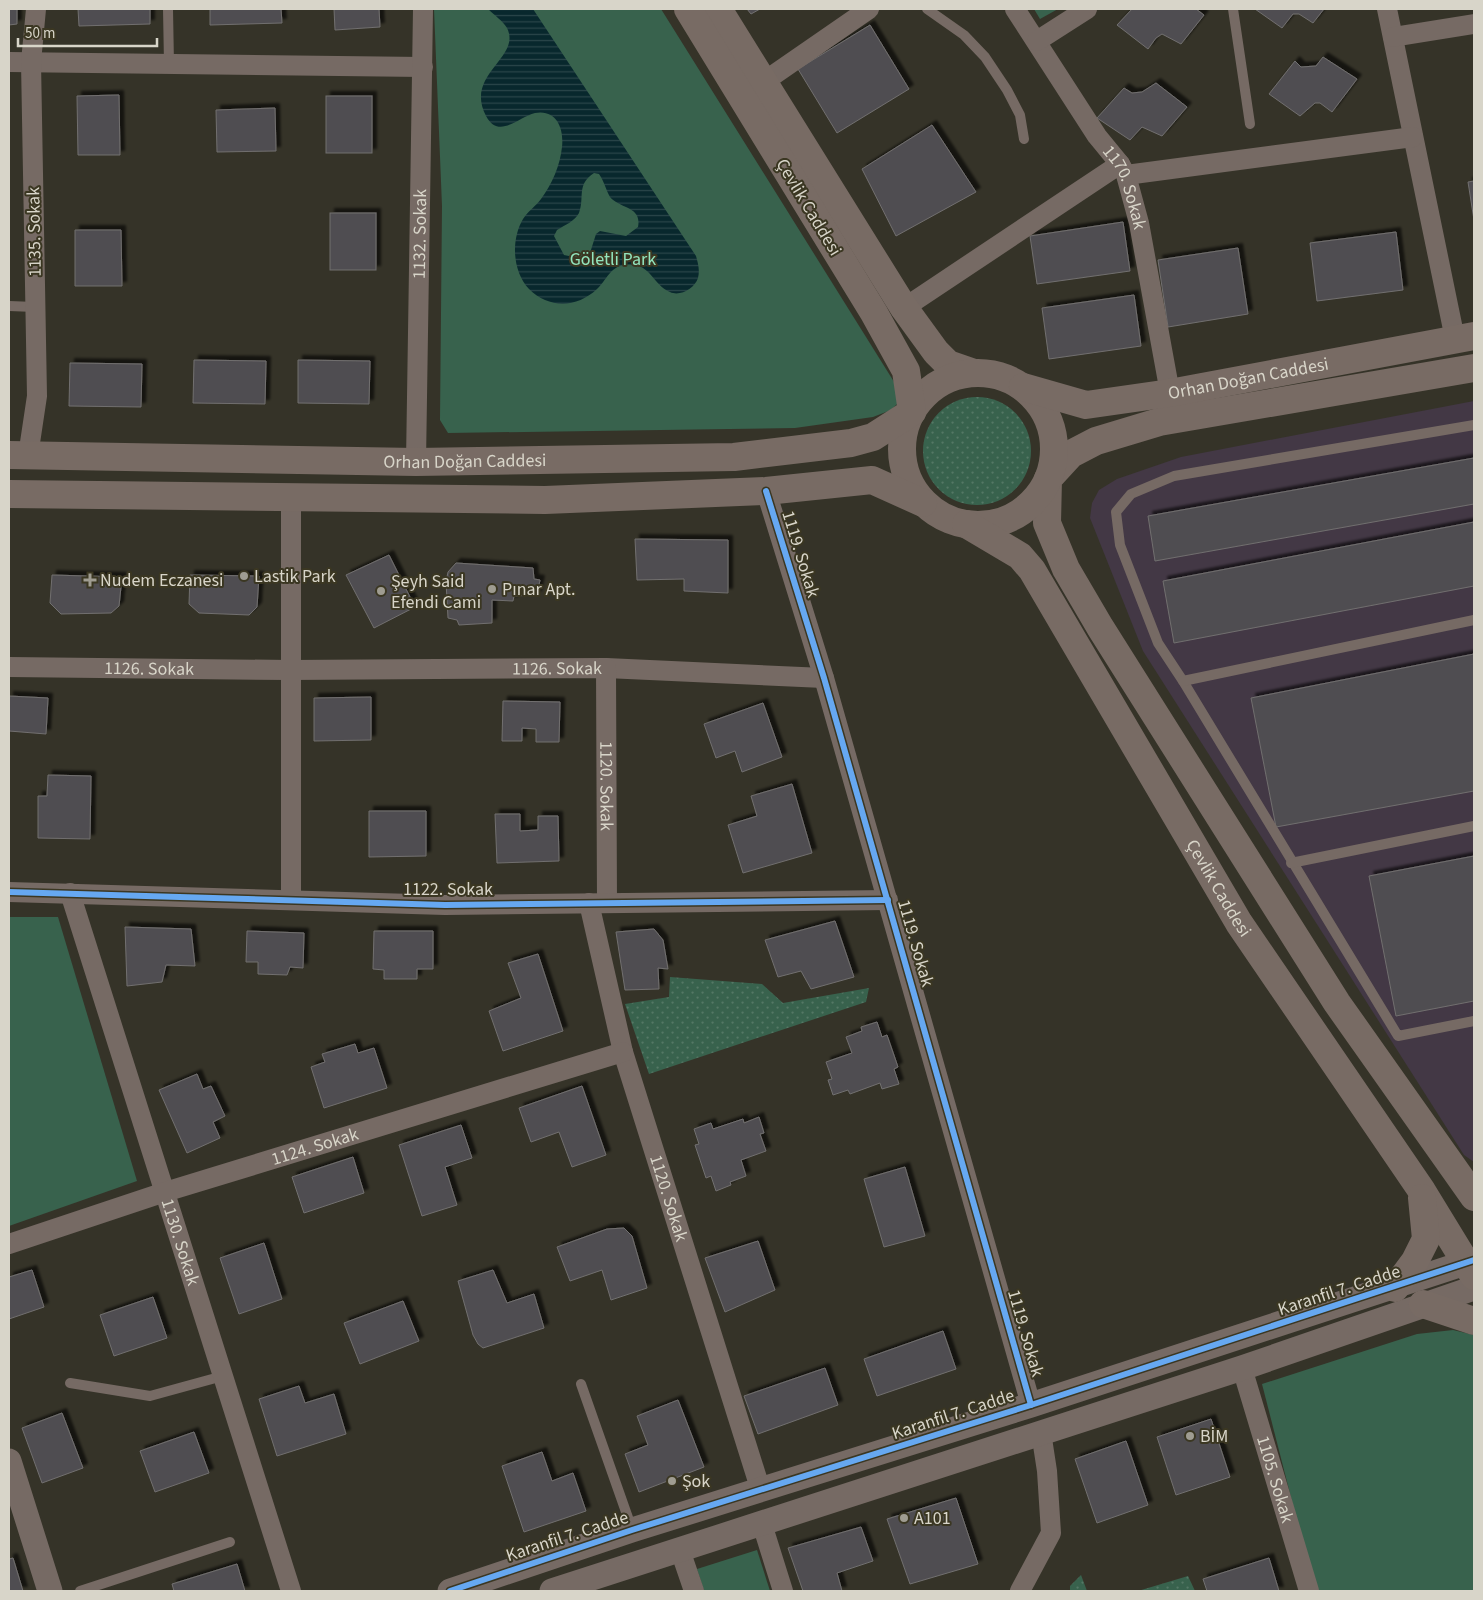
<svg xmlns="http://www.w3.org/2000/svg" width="1483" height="1600" font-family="'Source Sans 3',sans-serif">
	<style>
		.commercial { fill: #433845 }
		.grass { fill: url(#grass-dots) }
		.park { fill: #38624d }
		.water { fill: url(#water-rules); fill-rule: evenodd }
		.building { fill: #504e51; stroke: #716f6f; filter: url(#shadow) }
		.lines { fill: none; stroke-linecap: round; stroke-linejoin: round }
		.service { stroke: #766a64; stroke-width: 10 }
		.minor { stroke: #766a64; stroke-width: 20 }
		.tertiary { stroke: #766a64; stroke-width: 25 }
		.secondary { stroke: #786b64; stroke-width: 28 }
		.cycleway-casing { stroke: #3b3722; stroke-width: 9 }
		.cycleway { stroke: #66a8f1; stroke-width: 6 }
		.poi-dot { fill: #9f9c91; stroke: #3b3722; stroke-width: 2 }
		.labels { text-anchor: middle; stroke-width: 4; stroke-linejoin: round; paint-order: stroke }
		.street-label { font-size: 18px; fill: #d8d5c9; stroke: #3b3722 }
		.park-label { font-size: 18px; fill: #93e5be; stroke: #3b3722 }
		.poi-label { font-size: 18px; fill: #d8d5c9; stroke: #3b3722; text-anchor: start }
	</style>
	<defs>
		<pattern id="grass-dots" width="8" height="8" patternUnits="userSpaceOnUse" patternTransform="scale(1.25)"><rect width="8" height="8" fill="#38624d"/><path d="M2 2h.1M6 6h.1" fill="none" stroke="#547865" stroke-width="1.8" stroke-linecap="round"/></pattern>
		<pattern id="water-rules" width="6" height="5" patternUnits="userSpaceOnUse" patternTransform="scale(1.25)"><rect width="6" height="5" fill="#08282d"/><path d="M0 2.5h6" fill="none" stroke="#2b464a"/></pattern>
		<filter id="shadow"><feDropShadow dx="4.5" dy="-4.5" stdDeviation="1" flood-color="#0009"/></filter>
	</defs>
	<rect width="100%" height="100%" fill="#353328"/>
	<!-- commercial -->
	<path class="commercial" d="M1474,401v761l-10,-7 -321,-504 -53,-133 2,-15 7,-13 18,-11 64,-22z"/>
	<!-- grass -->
	<g class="grass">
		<circle cx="977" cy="451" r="54"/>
		<path d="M670,977l92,7 21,19 86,-15 -3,14 -217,72 -24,-70 44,-7z"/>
		<path d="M1081,1575l6,16h-17v-5z"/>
		<path d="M1188,1576l7,15h-57z"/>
	</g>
	<!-- park -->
	<g class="park">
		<path d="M434,9h227l240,384 -3,10 -7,7 -18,7 -78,11 -347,5 -8,-13 2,-214z"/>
		<path d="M1034,9h24l-18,10z"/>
		<path d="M9,917h49l79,264 -128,45z"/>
		<path d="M1453,1330l21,5v256h-159l-53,-207 155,-50z"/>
		<path d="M757,1550l13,41h-66l-7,-22z"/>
	</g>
	<!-- water -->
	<path class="water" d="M488,9h45l163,247c2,7 4,14 2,22 -3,10 -18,19 -28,14 -19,-8 -19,-31 -46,-27 -14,2 -18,16 -27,24 -20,19 -48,20 -68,0 -17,-18 -18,-50 -6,-70 5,-8 13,-13 18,-20 11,-15 19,-33 21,-52 2,-18 -5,-38 -27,-34 -17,4 -36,27 -49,3 -22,-42 36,-58 21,-88 -4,-7 -13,-13 -19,-19zM594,173l5,1c5,7 7,16 11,23 10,12 32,9 28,30l-12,9 -26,-5 -4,3 -6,19 -11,5 -15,-3 -10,-19 3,-6c8,-5 18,-9 22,-17 6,-16 -3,-28 15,-40z"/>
	<!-- building -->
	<g class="building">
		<path d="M9,9h8v15l-8,1z"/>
		<path d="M78,9h72v15l-71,2z"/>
		<path d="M210,9h71l1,14 -72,2z"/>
		<path d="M334,9h45l1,18 -45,3z"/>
		<path d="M747,9h13l-9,5z"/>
		<path d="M1132,9h64l8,6 -23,29 -19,-10 -6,4 -8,11 -31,-24z"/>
		<path d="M1255,9h69l-11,14 -14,-9h-6l-11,14z"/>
		<path d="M870,25l39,64 -72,44 -39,-64z"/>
		<path d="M1323,57l34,22 -25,33 -12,-9h-5l-15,13 -31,-22 26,-33 6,6 15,-1z"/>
		<path d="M1156,83l31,24 -25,29 -20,-9 -12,13 -33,-22 27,-30 8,5 10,-1z"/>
		<path d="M119,95l1,60h-42l-1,-59z"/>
		<rect x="326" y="96" width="46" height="57"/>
		<path d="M275,108l1,43 -59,1 -1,-42z"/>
		<path d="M932,125l44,67 -80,44 -34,-67z"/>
		<path d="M1474,181v39l-6,-38z"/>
		<rect x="330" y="213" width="46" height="57"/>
		<path d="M1123,222l7,49 -93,13 -7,-48z"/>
		<path d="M75,230h46l1,56h-47z"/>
		<path d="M1396,232l7,58 -86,11 -7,-58z"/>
		<path d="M1238,248l10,66 -80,13 -10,-67z"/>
		<path d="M1134,295l7,51 -92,13 -7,-51z"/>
		<path d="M194,360l72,1 -1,43 -72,-1z"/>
		<path d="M298,360l72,1 -1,43 -71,-1z"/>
		<path d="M70,363l72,1 -1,43 -72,-1z"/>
		<path d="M1474,458v46l-319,57 -7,-45z"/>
		<path d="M1474,522v64l-300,57 -11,-62z"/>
		<path d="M635,539l93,1v53l-44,-2v-12l-47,1z"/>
		<path d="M389,555l26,52 -41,21 -28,-53z"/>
		<path d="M456,563l77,5 1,11 6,1 -3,15 -23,1 -1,5 -21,-1v23l-33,2 -2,-5 -9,-2 -2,-36 2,-10z"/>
		<path d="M52,575l70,2 -3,29 -8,7 -50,1 -11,-11z"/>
		<path d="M190,575l69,1 -2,31 -8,8 -50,-2 -10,-9z"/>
		<path d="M1474,654v137l-198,36 -25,-129z"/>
		<path d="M9,696l39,2 -2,36 -37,-3z"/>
		<path d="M371,697v43l-57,1v-43z"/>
		<path d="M503,701l57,1 -1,40h-23v-13l-14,-1v13h-20z"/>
		<path d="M763,703l19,54 -40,15 -7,-21 -19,7 -12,-34z"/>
		<path d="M48,775l43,1 -1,63 -52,-1v-42h9z"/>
		<path d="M792,784l20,69 -69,20 -15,-48 29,-9 -6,-20z"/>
		<path d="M369,811h57v45l-57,1z"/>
		<path d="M495,814h25v17l18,-1v-14h20l1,45 -62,2z"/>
		<path d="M1474,856v145l-78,15 -27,-140z"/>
		<path d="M835,921l19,56 -43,12 -10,-18 -23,6 -13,-37z"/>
		<path d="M125,927l66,2 4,37 -29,-1 -4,17 -35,4z"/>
		<path d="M654,929l9,11 5,29 -10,-1 1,21 -34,1 -9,-58z"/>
		<path d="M247,931l57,2 -1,35 -13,-1 -3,8 -29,-1v-12h-12z"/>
		<path d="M374,931h59v38h-16v10h-33v-9l-11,-1z"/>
		<path d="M538,954l25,77 -60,20 -14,-40 32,-13 -13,-35z"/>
		<path d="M877,1022l5,15 5,-2 11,32 -4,2 5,15 -17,5 -2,-6 -30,11 -2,-4 -15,5 -5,-15 4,-1 -6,-17 26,-9 -6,-16 16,-6 -1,-4z"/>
		<path d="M355,1044l3,9 16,-5 13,40 -63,20 -13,-41 14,-5 -3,-8z"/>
		<path d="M197,1074l6,15 8,-3 14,30 -12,6 7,16 -33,15 -28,-63z"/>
		<path d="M582,1086l24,69 -34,12 -13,-35 -28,10 -12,-34z"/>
		<path d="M759,1117l5,16 -4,1 6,17 -25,9 5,16 -16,6 1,3 -15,6 -5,-15 -5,2 -11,-33 4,-1 -5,-15 17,-6 2,6 30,-10 1,4z"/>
		<path d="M461,1125l11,33 -27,9 12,38 -35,11 -23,-71z"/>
		<path d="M353,1157l11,36 -60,20 -12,-36z"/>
		<path d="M905,1167l20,69 -41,11 -20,-68z"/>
		<path d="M624,1228l8,8 15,52 -36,12 -9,-30 -32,11 -13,-34 50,-18z"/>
		<path d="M758,1241l17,49 -50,22 -20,-54z"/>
		<path d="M264,1243l18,56 -43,15 -19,-56z"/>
		<path d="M32,1270l12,37 -35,12v-42z"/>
		<path d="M493,1270l14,33 27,-9 10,34 -61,20 -5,-4 -5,-9 -15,-54z"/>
		<path d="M153,1297l14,41 -53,18 -14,-41z"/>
		<path d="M403,1301l16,40 -59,23 -16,-41z"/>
		<path d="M943,1331l13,38 -79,27 -13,-37z"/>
		<path d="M825,1368l13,37 -80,29 -14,-38z"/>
		<path d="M299,1386l6,17 29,-9 12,40 -69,22 -18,-57z"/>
		<path d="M678,1400l26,67 -65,25 -14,-38 23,-9 -11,-29z"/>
		<path d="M62,1413l21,55 -41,15 -20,-55z"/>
		<path d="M1211,1419l19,58 -54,18 -19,-58z"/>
		<path d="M194,1432l15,41 -54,19 -15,-41z"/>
		<path d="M1126,1441l22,64 -51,18 -22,-64z"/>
		<path d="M542,1452l10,29 21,-8 13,38 -62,21 -22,-66z"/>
		<path d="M956,1498l22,66 -68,20 -23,-65z"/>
		<path d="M861,1527l12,34 -36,12 5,18h-39l-15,-43z"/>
		<path d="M13,1558l10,33h-14v-32z"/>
		<path d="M1269,1558l10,33h-72l-4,-12z"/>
		<path d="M237,1564l8,27h-71l-2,-7z"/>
	</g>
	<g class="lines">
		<!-- service -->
		<g class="service">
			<path d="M168,9l1,55"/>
			<path d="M927,9l37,26 21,22 22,33 13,25 4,24"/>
			<path d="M1233,9l17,115"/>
			<path d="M9,306l26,1"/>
			<path d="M1474,425l-300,51 -43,18 -15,18 4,33 38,98 25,38 215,355 76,-15"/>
			<path d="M1183,681l291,-61"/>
			<path d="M1291,863l183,-37"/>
			<path d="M70,1383l80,13 73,-20"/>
			<path d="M581,1384l51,145"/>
			<path d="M80,1591l150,-49"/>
		</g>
		<!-- minor -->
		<g class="minor">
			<path id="s1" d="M1015,9l82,127 23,28 6,11 13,48 31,170"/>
			<path d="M1387,9l68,330"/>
			<path d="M1393,37l81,-13"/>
			<path d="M1037,41l50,-32"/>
			<path d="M9,62l414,5"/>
			<path d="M762,83l107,-74"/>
			<path d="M1126,175l287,-38"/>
			<path d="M904,308l216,-144"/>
			<path d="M28,456l9,-60 -6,-334 5,-53"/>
			<path id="s2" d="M416,462l7,-453"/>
			<path d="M766,491l58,187 207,727"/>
			<path id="s3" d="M9,667l280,3 317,-2 218,10"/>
			<path id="s4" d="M606,668l1,234"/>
			<path d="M9,892l436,13 443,-5"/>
			<path id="s5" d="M70,893l221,698"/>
			<path d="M291,900v-403"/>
			<path id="s6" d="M589,903l34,149 138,439"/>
			<path id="s7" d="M9,1244l156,-52 458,-140"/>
			<path id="s8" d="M1242,1368l67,223"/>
			<path d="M762,1524l21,67"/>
			<path d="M680,1550l14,41"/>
			<path d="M1020,1591l31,-58 -4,-62 -6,-39"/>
		</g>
		<!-- tertiary -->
		<g class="tertiary">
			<path d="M9,1461l41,130"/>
			<path d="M450,1591l182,-61 399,-125 443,-145"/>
			<path d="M552,1591l690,-223 232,-80"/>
		</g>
		<!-- secondary -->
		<g class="secondary">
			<path d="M718,9l186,299 32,44 12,12 26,9"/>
			<path d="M1474,368l-315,54 -63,19 -25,13 -23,25 -1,44 19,46 34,58 237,376 137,194"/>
			<circle cx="978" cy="449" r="76"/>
			<path id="s9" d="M1023,387l63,18 84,-12 304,-57"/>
			<path id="s10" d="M9,455l407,7 318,-5 117,-14 22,-6 39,-25 -6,-41 -32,-58 -186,-304"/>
			<path d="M9,494l536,6 221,-9 106,-11 51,23"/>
			<path id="s11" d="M966,524l54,32 12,14 207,353 183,268 52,85"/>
			<path d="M1395,1288l20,-27 11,-22 -4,-41"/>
			<path d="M1423,1304l51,17"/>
		</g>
		<defs>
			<g id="cycleway">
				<path d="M766,491l58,187 207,727"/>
				<path d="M9,892l436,13 443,-5"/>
				<path d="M450,1591l182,-61 399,-125 443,-145"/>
			</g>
		</defs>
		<!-- cycleway casing -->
		<use href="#cycleway" class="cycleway-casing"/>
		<!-- cycleway -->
		<use href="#cycleway" class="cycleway"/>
	</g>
	<!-- markers -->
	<g class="poi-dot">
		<circle cx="244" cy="576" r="5"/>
		<path d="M87.5 572.5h5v5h5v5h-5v5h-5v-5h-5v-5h5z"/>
		<circle cx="492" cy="589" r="5"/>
		<circle cx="381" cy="591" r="5"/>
		<circle cx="1190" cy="1436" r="5"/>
		<circle cx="672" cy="1481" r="5"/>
		<circle cx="904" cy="1518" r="5"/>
	</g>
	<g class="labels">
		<!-- street labels -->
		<g class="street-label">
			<text dy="6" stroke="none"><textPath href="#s1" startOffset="211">1170. Sokak</textPath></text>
			<text transform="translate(809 207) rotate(59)" y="6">Çevlik Caddesi</text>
			<text transform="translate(34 232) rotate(-91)" y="6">1135. Sokak</text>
			<text dy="6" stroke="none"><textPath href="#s2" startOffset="228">1132. Sokak</textPath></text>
			<text dy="6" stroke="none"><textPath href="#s9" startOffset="230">Orhan Doğan Caddesi</textPath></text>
			<text dy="6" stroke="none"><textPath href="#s10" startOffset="456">Orhan Doğan Caddesi</textPath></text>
			<text transform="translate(801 554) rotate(73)" y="6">1119. Sokak</text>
			<text dy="6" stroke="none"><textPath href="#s3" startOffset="140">1126. Sokak</textPath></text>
			<text dy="6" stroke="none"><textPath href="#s3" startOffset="548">1126. Sokak</textPath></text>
			<text dy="6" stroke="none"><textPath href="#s4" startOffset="118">1120. Sokak</textPath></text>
			<text dy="6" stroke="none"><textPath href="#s11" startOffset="450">Çevlik Caddesi</textPath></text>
			<text x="448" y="895">1122. Sokak</text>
			<text transform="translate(916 943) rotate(74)" y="6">1119. Sokak</text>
			<text dy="6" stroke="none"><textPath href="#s7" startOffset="321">1124. Sokak</textPath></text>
			<text dy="6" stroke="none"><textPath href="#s6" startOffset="306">1120. Sokak</textPath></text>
			<text dy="6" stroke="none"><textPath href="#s5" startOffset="366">1130. Sokak</textPath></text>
			<text transform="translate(1339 1290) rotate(-18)" y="6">Karanfil 7. Cadde</text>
			<text transform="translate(1026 1333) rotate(74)" y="6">1119. Sokak</text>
			<text transform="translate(953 1414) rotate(-18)" y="6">Karanfil 7. Cadde</text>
			<text dy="6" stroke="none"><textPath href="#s8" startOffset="116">1105. Sokak</textPath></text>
			<text transform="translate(567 1536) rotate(-18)" y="6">Karanfil 7. Cadde</text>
		</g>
		<!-- park labels -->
		<g class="park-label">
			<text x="613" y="265">Göletli Park</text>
		</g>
		<!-- poi labels -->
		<g class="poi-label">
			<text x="254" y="582">Lastik Park</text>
			<text x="100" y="586">Nudem Eczanesi</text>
			<text x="391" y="587">Şeyh Said<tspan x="391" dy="21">Efendi Cami</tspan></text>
			<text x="502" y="595">Pınar Apt.</text>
			<text x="1200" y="1442">BİM</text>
			<text x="682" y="1487">Şok</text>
			<text x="914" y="1524">A101</text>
		</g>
	</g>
	<!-- border -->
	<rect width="1483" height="1600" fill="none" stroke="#d8d5c9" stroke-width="20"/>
	<!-- scale -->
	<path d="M18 38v8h139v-8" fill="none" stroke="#d8d5c9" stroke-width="2.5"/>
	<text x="25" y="38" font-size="15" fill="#d8d5c9" stroke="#3b3722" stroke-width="4" paint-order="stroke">50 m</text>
</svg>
